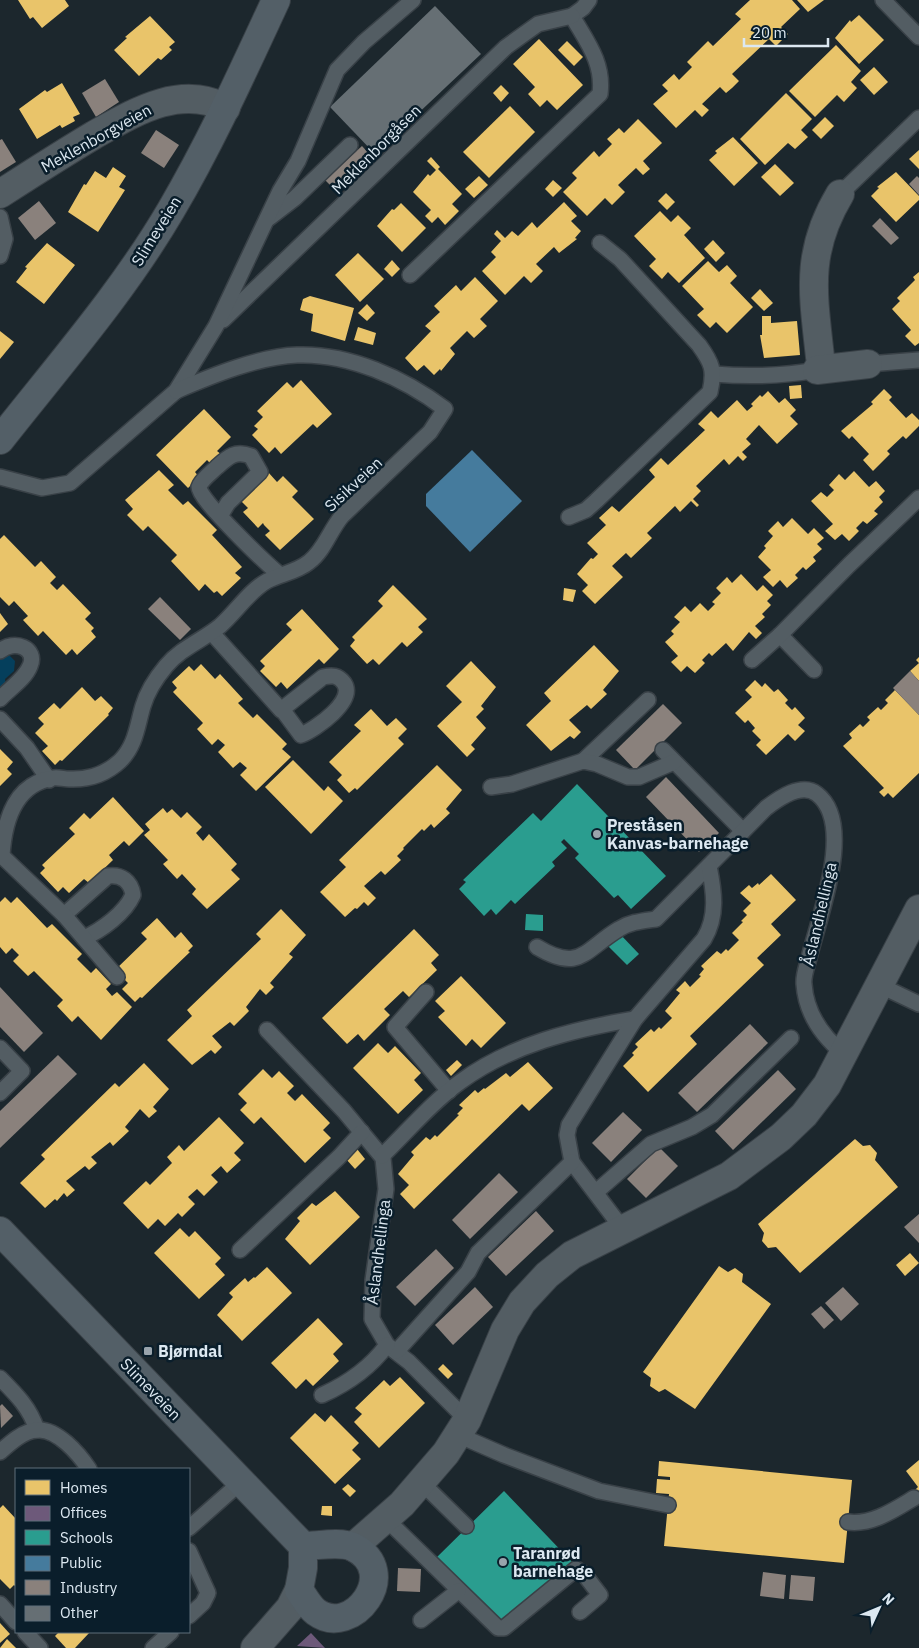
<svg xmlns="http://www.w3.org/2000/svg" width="919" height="1648" font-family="'IBM Plex Sans',sans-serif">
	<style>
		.park { fill: #053f5c }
		.homes { fill: #e9c46a }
		.offices { fill: #6d597a }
		.schools { fill: #2a9d8f }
		.public { fill: #457b9d }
		.industry { fill: #8a817c }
		.building { fill: #666f74 }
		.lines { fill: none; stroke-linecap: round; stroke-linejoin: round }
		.lane-casing { stroke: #394147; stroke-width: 18 }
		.street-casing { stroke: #394147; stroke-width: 30 }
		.secondary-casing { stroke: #394147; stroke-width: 30 }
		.lane { stroke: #535d63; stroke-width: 15 }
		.street { stroke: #535d63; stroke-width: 28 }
		.secondary { stroke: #535f67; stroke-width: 28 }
		.poi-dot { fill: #99a4ac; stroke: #0a1e2b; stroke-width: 2 }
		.labels { text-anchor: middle; stroke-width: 5; stroke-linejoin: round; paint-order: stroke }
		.street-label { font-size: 16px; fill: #dce8f1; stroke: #0a1e2b }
		.poi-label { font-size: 16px; font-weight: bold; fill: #dce8f1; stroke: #0a1e2b; text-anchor: start }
	</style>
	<rect width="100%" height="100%" fill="#1c272d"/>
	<!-- park -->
	<path class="park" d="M6,652l9,9 -1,10 -9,8 1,7 -6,6v-34z"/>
	<!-- homes -->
	<g class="homes">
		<path d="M18,0h47l4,6 -27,22 -9,-11 -3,2z"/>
		<path d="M750,0h42l8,9 -19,18 7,7 -12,12 -7,-7 -37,35 7,7 -7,7 -6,5 -6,-6 -18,17 7,6 -7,7 -7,-7 -19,18 -23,-24 15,-13 -6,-6 12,-11 5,6 13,-13 -5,-5 21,-21 5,5 28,-27 -6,-5z"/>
		<path d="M797,0h27l-16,12z"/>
		<path d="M859,15l25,25 -25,24 -24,-26 15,-18 1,2z"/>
		<path d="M150,16l25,26 -6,5 3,3 -11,10 -3,-2 -19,18 -25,-26 13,-12 -2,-1z"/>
		<path d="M539,39l44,46 -26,25 -10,-10 -7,7 -12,-13 7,-7 -22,-23z"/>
		<path d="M567,41l16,16 -9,9 -16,-16z"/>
		<path d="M836,45l25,26 -10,11 6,6 -13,14 -7,-7 -22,22 -26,-26z"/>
		<path d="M874,67l14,15 -14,13 -14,-15z"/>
		<path d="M62,83l18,31 -7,3 2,4 -13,7 -2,-3 -23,14 -18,-30 26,-19 2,2z"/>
		<path d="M501,85l8,8 -8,9 -8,-9z"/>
		<path d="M786,93l26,26 -11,11 7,7 -13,12 -7,-6 -23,22 -25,-26z"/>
		<path d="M510,106l25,26 -46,46 -26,-26z"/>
		<path d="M825,117l9,9 -13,13 -9,-9z"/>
		<path d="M638,119l24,24 -19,18 7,8 -7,6 -7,-7 -18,17 7,7 -13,13 -7,-7 -18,18 -24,-24 14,-14 -5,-5 22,-22 5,6 13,-13 -5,-5 12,-11 5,5z"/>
		<path d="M733,137l25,26 -24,23 -25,-26 8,-7 -2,-2z"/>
		<path d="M919,150v19l-10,-10z"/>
		<path d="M431,157l9,10 -2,2 24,25 -10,10 7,7 -14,14 -7,-8 -6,6 -7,-7 6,-6 -18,-18 15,-18 2,2 6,-6 -9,-9z"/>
		<path d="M775,164l19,19 -14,13 -19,-19z"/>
		<path d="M113,167l13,9 -7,11 6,3 -27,42 -30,-20 16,-28 2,1 9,-14 11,7z"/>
		<path d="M896,172l23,24v4l-23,22 -25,-26 8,-8 -2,-1z"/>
		<path d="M479,176l9,9 -14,13 -9,-9z"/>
		<path d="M553,180l9,8 -9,9 -8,-8z"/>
		<path d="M666,193l9,9 -8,8 -9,-9z"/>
		<path d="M564,202l13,14 -6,5 10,10 -6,7 2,1 -18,14 -5,-6 -18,17 7,7 -12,12 -7,-7 -19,19 -23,-24 14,-14 -5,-5 10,-11 -7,-7 3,-4 8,8 7,-7 6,5 14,-14 5,6z"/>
		<path d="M401,203l25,25 -24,24 -25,-26 15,-17 2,1z"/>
		<path d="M660,211l11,11 7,-7 13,13 -7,7 21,23 -26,25 -11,-11 -6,7 -13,-13 7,-7 -22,-23z"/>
		<path d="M713,240l12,13 -9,9 -12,-13z"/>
		<path d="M47,243l28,22 -31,39 -28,-22 11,-14 -2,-1z"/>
		<path d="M358,253l26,26 -24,23 -25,-27z"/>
		<path d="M392,260l8,9 -8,8 -8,-8z"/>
		<path d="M708,261l11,11 8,-7 10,11 -7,7 23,24 -26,26 -11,-11 -6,6 -13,-13 7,-6 -22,-23z"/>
		<path d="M919,272v71l-4,3 -10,-10 6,-6 -19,-21 8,-8 -3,-3 18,-18 -2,-3z"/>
		<path d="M475,277l23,24 -18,18 7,7 -13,12 -7,-7 -17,17 5,6 -14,17 -1,-2 -6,6 -10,-10 -7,6 -12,-13 26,-27 -6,-5 15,-14 -6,-6 22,-21 5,6z"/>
		<path d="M760,289l13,14 -9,8 -13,-13z"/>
		<path d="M310,296l44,12 -9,33 -34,-10 2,-17 -13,-4 3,-11z"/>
		<path d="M367,304l8,9 -8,8 -9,-8z"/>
		<path d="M762,316h9v7l26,-2 3,34 -36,3 -4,-23h2z"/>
		<path d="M358,327l18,6 -3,12 -19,-5z"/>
		<path d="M0,331l14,11 -14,17z"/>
		<path d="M301,380l31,34 -15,14 -4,-4 -32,30 -6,-7 -6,6 -17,-18 6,-6 -4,-3 9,-9 -6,-6 30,-29 6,6z"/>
		<path d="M801,385l1,13 -12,1 -1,-13z"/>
		<path d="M884,389l8,8 -3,3 17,18 6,-5 7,7v6l-13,13 -3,-3 -16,15 3,3 -17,17 -10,-11 6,-6 -17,-18 -3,3 -8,-8 32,-27 -2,-2z"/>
		<path d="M768,391l11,12 6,-5 11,12 -6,6 8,8 -21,20 -18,-19 -13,14 5,5 -9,8 5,5 -4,4 -5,-5 -9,9 -5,-6 -28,27 5,5 -8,8 6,6 -2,2 -6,-6 -11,11 -5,-6 -28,27 5,5 -21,20 -5,-5 -14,13 11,11 -28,27 -13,-13 6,-6 -11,-11 14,-16 2,1 5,-5 -11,-11 19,-18 -7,-7 13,-12 7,6 36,-35 -6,-7 12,-12 7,7 37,-35 -7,-6 13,-13 7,7 19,-18 10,11 6,-5 -2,-2 9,-9 2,2z"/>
		<path d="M204,409l27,28 -14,14 5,4 -10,10 -5,-5 -12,12 4,5 -11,11 -32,-33z"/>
		<path d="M159,470l15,15 -6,5 15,15 5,-4 29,29 -5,5 30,32 -7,6 6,5 -19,18 -5,-5 -3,2 -9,-9 -6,7 -28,-30 6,-6 -29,-29 -5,5 -16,-16 6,-6 -8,-9z"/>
		<path d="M854,471l15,16 7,-6 9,10 -6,6 4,5 -9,9 4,3 -11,10 -4,-3 -7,7 3,3 -10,10 -7,-7 -7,6 -10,-9 8,-7 -22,-23 10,-9 6,5 7,-7 -5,-5 10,-11 6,6z"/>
		<path d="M268,472l9,10 6,-6 15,15 -6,6 22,22 -34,31 -15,-15 5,-4 -6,-6 -1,-2 -5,5 -15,-16 5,-4 -8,-8z"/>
		<path d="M792,518l16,16 6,-6 10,10 -7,6 5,5 -9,8 3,4 -10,9 -3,-3 -8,8 3,3 -11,10 -7,-8 -7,7 -10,-10 8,-7 -13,-13 8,-9 -2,-2 9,-10 -5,-5 10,-10 5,6z"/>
		<path d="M4,535l31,32 6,-6 15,16 -6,6 7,7 6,-6 28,29 -6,6 9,9 -3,3 5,6 -19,18 -5,-6 -6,6 -23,-24 -5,5 -15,-16 5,-4 -14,-15 -5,5 -9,-9v-58z"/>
		<path d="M741,574l16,17 6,-6 10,10 -6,6 4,4 -9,9 3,3 -10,9 7,7 -6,6 -7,-7 -16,19 -7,-8 -14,13 -3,-3 -7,7 3,3 -10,10 -8,-7 -6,6 -10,-10 7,-6 -13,-14 9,-8 -3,-3 9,-9 -6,-5 11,-11 6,6 9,-9 8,8 7,-7 -3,-2 9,-9 -5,-5 11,-11 5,6z"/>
		<path d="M393,585l34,34 -9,8 5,5 -16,15 -5,-5 -23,23 -6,-6 -6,5 -17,-18 5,-6 -3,-3 31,-31 -5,-5z"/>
		<path d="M564,588l12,2 -3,12 -10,-2z"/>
		<path d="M302,609l37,40 -15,15 -5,-5 -32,30 -6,-7 -5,5 -16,-16 5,-5 -5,-5 32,-31 -6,-6z"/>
		<path d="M0,613l8,11 -8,8z"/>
		<path d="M594,645l25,26 -16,19 4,4 -16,15 -4,-4 -18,15 12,12 -7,7 -4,-3 -19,15 -25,-26 25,-24 -7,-8z"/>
		<path d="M919,657v24l-9,-10 9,-8 -3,-3z"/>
		<path d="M471,661l25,26 -15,19 3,3 -8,8 10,11 -15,17 4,4 -8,8 -30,-31 25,-24 -16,-16z"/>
		<path d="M201,664l14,15 5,-5 23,25 -5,4 15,15 4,-4 30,30 -5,5 9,8 -35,34 -16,-16 7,-7 -7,-6 -7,6 -15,-16 7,-7 -7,-6 -6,6 -15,-16 6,-6 -30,-31 4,-4 -5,-6 17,-16 5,5z"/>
		<path d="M755,680l7,7 3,-4 9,9 4,-3 10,11 -3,3 7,7 3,-3 10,11 -7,7 7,6 -10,10 -7,-7 -22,21 -10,-10 5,-5 -9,-9 3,-3 -7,-8 -3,3 -10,-10 17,-16 -7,-7z"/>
		<path d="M82,687l13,14 6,-5 12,12 -5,6 1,1 -47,46 -2,-1 -5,5 -13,-14 6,-5 -13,-13 9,-9 -6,-6 16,-15 6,6z"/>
		<path d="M895,690l24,25v58l-26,25 -5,-5 -4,4 -5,-5 5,-4 -41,-42 9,-8 -3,-4 11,-10 3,3 7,-7 -3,-3 11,-10 3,3 7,-7 -3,-3z"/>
		<path d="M371,709l16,17 9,-8 11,11 -9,9 6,6 -47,46 -2,-2 -6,5 -12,-13 5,-5 -13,-13 32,-31 -7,-6z"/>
		<path d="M0,749l13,13 -6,7 5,5 -12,12z"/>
		<path d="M293,760l31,31 4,-5 15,15 -32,33 -46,-47z"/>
		<path d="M437,765l25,25 -16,19 4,4 -16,15 -3,-4 -7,7 -2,-2 -19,19 1,1 -7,7 4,4 -16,15 -4,-4 -17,15 12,12 -8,8 -4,-4 -7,7 -2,-1 -10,9 -25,-25 26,-25 -7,-7z"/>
		<path d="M113,797l31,34 -15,15 -5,-5 -15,14 4,5 -24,23 -5,-4 -15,14 -6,-6 -5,5 -18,-19 5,-5 -3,-3 33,-31 -6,-6 15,-15 6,6z"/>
		<path d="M163,808l4,5 5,-4 9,9 6,-6 15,15 -6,6 7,8 6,-7 28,30 -6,6 9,9 -33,30 -15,-15 4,-5 -14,-15 -5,5 -14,-15 5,-4 -24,-25 6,-5 -5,-6z"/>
		<path d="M771,874l25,26 -25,24 10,11 -24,23 7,7 -74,71 7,8 -49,48 -25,-26 11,-11 -2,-2 6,-6 -3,-3 16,-15 3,3 5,-5 2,2 11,-11 -7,-7 15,-18 -4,-3 9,-9 5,6 11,-11 -2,-1 5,-6 -3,-3 16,-15 4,3 5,-5 2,2 11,-11 -7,-7 11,-11 -2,-1 6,-6 -4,-4 8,-8 -11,-10 9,-8 3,3 6,-5 1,2z"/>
		<path d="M5,897l6,6 6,-6 30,31 5,-4 30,30 -5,5 14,14 5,-5 15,16 -5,5 6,7 5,-4 15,15 -31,33 -23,-24 -6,6 -15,-16 6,-6 -29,-29 -6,5 -15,-15 6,-6 -7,-7 -6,6 -6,-7v-45z"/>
		<path d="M281,909l25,26 -17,19 4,3 -23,26 4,4 -8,8 -6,-6 -14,18 3,4 -15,15 -4,-4 -18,14 10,11 -7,7 -4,-4 -19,15 -25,-25 25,-24 -5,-6 74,-71 -5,-5z"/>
		<path d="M157,918l18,20 6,-6 12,14 -5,5 2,1 -48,46 -2,-1 -5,5 -13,-13 6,-6 -13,-13 32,-31 -6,-6z"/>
		<path d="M414,929l25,26 -8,8 6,7 -28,27 -6,-6 -19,18 6,6 -26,26 -6,-7 -11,10 -25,-26z"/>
		<path d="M461,976l45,47 -25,25 -9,-9 -6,7 -28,-29 7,-6 -10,-10z"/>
		<path d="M378,1043l10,10 7,-7 26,27 -7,7 9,10 -25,24 -45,-46z"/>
		<path d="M457,1060l5,5 -11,11 -5,-6z"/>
		<path d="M528,1062l25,26 -24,23 -7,-7 -108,105 -14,-15 9,-9 -11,-11 16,-19 -3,-3 15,-15 4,3 5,-5 2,2 22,-22 -2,-1 6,-6 -4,-3 16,-15 3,3 6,-5 1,1 21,-16 4,4z"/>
		<path d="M144,1063l25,26 -16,18 4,4 -8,7 -9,-9 -15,18 4,4 -16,15 -3,-4 -19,15 6,6 -8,7 -4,-4 -19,15 9,9 -8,7 -3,-4 -7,8 -2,-2 -10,9 -25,-25 25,-24 -4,-4 74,-72 4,4z"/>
		<path d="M263,1069l9,9 7,-7 15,15 -7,7 8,8 7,-7 28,29 -7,7 8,8 -26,25 -44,-46 -7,7 -14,-14 7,-7 -9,-9z"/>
		<path d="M219,1117l25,26 -10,10 7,7 -14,13 -6,-7 -10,9 7,7 -14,14 -7,-7 -9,8 7,7 -13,13 -4,-4 -13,13 -7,-7 -10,10 -25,-26 23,-22 4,4 22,-22 -5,-6 12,-12 5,6z"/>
		<path d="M855,1139l8,7 7,-1 7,8 -2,7 23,27 -98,86 -24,-26 -8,1 -6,-7 2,-8 -6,-9z"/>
		<path d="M357,1149l8,10 -10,10 -9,-10z"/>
		<path d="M335,1191l25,26 -50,48 -25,-26 15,-18 -3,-3 15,-15 4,3z"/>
		<path d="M180,1228l9,9 6,-6 26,27 -6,6 10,11 -26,24 -45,-46z"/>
		<path d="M910,1253l9,10 -14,13 -9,-11z"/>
		<path d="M719,1266l9,6 7,-4 8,6 -1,8 29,22 -76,105 -30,-20 -6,3 -9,-6 1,-8 -8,-6z"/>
		<path d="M267,1267l25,26 -50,48 -25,-26 16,-18 -4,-4 16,-15 3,4 6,-5 1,1z"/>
		<path d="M318,1318l25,26 -10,10 6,7 -26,25 -7,-7 -10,10 -25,-26z"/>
		<path d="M443,1364l10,10 -5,5 -10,-10z"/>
		<path d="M400,1377l25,26 -46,45 -25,-26 8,-8 -7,-6 29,-28 6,6z"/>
		<path d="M315,1413l10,9 6,-7 28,28 -7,7 9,9 -26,25 -45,-46z"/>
		<path d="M919,1460v37l-5,-6 4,-4 -12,-16z"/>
		<path d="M659,1461l193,19 -8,83 -180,-17 5,-52 -13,-1 1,-14 13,1v-3l-12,-1z"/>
		<path d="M348,1484l8,7 -6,6 -8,-8z"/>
		<path d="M3,1505l13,14v68l-2,-2 -4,4 -10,-10v-71z"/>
		<path d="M322,1506h10v10l-11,-1z"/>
		<path d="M0,1623l10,11 -10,9z"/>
		<path d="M59,1632h31l-15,16h-9l-11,-12z"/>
		<path d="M7,1639l9,9h-16z"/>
	</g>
	<!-- offices -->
	<path class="offices" d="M311,1633l14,15 -28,-2z"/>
	<!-- schools -->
	<g class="schools">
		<path d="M577,784l89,92 -35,33 -13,-14 -4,3 -39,-40 4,-4 -15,-15 -3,3 6,6 -15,14 3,4 -40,38 -4,-4 -15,15 -5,-6 -7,7 -25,-27 7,-7 -3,-2 70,-67 8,8z"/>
		<path d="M526,914l17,1v16l-18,-1z"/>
		<path d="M619,933l20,21 -12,11 -20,-20z"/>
		<path d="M504,1491l68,71 -37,36 -3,-3 -30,29 -68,-64z"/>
	</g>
	<!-- public -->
	<path class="public" d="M472,450l50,51 -52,51 -44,-46v-12z"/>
	<!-- industry -->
	<g class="industry">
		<path d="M105,79l14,23 -23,15 -14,-24z"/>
		<path d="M156,130l23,15 -15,23 -23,-15z"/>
		<path d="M2,139l14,23 -16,10v-32z"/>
		<path d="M362,146l9,10 -36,34 -10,-10z"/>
		<path d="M917,176l2,2v17l-10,-11z"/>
		<path d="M39,201l17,22 -21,17 -17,-22z"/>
		<path d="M880,218l19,20 -8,7 -19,-19z"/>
		<path d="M160,597l31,32 -11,11 -32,-31z"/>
		<path d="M910,671l9,10v34l-26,-27z"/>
		<path d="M663,704l19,19 -47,47 -19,-20z"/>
		<path d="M666,777l53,56 -20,19 -53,-55z"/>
		<path d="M0,987l43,46 -19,19 -24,-25z"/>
		<path d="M750,1024l18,19 -71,69 -19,-19z"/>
		<path d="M58,1055l19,19 -77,74v-37z"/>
		<path d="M778,1070l18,19 -63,61 -18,-19z"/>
		<path d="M623,1112l19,18 -31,32 -19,-19z"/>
		<path d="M659,1147l19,19 -32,32 -19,-19z"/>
		<path d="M499,1173l19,19 -48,47 -18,-19z"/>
		<path d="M536,1211l18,20 -48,45 -18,-19z"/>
		<path d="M919,1214v29l-15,-16z"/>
		<path d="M436,1249l18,19 -39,38 -19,-19z"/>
		<path d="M475,1287l18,20 -40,38 -18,-20z"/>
		<path d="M843,1287l16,17 -18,17 -16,-18z"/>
		<path d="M821,1306l13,14 -10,9 -13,-15z"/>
		<path d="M2,1404l11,12 -12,12 -1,-22z"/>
		<path d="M398,1568l23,1 -1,23 -23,-1z"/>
		<path d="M763,1572l23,3 -2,24 -24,-3z"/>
		<path d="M791,1575l24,2 -2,24 -24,-2z"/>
	</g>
	<!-- building -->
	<path class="building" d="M435,6l46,48 -106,100 -45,-47z"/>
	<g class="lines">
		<defs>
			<g id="lane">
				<path d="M883,0l36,37"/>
				<path d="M840,194l79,-76"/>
				<path d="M0,217l5,22 -5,17"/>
				<path d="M269,218l26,-20 55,-53"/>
				<path d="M410,275l190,-181c4,-31 -13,-52 -28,-78l11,-8 6,-8"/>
				<path d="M223,320l283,-273 32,-23 34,-8"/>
				<path d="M868,364l51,-4"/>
				<path d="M714,374c35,3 69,2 103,-4l1,-4"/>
				<path d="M0,477l42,11 28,-5 106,-92 40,-65 64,-135 18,-30 39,-91 27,-28 49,-42"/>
				<path d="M220,516l8,-13 32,-31 -9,-16c-16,-6 -23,1 -34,11 -5,5 -16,13 -18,20 -2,11 69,78 81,88"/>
				<path d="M569,517l17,-7 10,-9 114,-109c5,-22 2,-29 -11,-47l-79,-86 -20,-16"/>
				<path d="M212,633l69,77 3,2 17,23c15,-6 55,-34 43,-52 -6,-8 -12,-8 -21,-6l-42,33"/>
				<path d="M780,635l34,35"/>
				<path d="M0,651c14,-12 38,-3 30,15 -5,13 -21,23 -30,33"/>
				<path d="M752,660l28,-25 69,-70 70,-67"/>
				<path d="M0,719l27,29 22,32"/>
				<path d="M663,750l80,81"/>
				<path d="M583,761l65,-61"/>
				<path d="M491,787l21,-3 71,-23 14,3 31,13h11l35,-15"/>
				<path d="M64,915l44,-39c13,-2 23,5 25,19 -8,18 -31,35 -49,43"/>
				<path d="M537,947c43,26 47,3 82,-18 11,-7 23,-8 37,-10l110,-111c13,-10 36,-26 51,-14 39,30 1,125 -8,164 -2,8 -6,18 -5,26 2,29 18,52 40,70"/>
				<path d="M117,977l-53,-62 -62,-59c2,-34 12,-72 51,-78 5,-1 11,1 16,1 20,1 36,-4 51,-18 16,-16 17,-35 23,-55 4,-14 13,-28 23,-40 15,-18 37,-26 54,-40 16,-14 29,-35 47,-45 13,-7 30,-9 42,-19 15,-11 21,-32 33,-46l88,-84 15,-23c-41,-31 -96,-56 -148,-54 -37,1 -86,21 -121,36"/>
				<path d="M879,985l40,19"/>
				<path d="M426,992l-31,35 54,64"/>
				<path d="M267,1030l77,81 39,47 3,31 -13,91 -1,39 15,26 22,17 58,58"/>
				<path d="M0,1048l22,23 -22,22"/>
				<path d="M382,1156c25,-24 49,-53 78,-74 50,-37 114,-53 175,-63"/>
				<path d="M596,1192l55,-48 41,-17 20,-12 79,-77"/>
				<path d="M622,1228l-50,-66 -5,-27 2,-10 66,-106 69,-80c14,-23 10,-48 5,-73"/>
				<path d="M240,1250l99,-93 23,-25"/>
				<path d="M397,1351l71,-79 10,-19 94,-91"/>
				<path d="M0,1378c16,16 30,30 37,52"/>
				<path d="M322,1395c27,-12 48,-27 65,-50"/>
				<path d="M458,1435l46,20 95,36 69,14"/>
				<path d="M0,1452c10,-9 23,-21 37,-22 20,-2 42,24 52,39"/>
				<path d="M422,1483l44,43"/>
				<path d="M385,1518l113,110h6l72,-59 8,5 16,21 -20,17"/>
				<path d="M848,1522c24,3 46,-12 66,-24"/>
				<path d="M189,1528l52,-46"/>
				<path d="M189,1551l19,42 -5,10 -14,13"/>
				<path d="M0,1604l16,18"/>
				<path d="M421,1620l37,-29"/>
				<path d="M25,1632l15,16"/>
				<path d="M153,1648l18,-16"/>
			</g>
			<g id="street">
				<path d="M0,194c31,-20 62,-40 94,-59 41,-23 86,-51 132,-27"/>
				<path d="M820,357c-7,-64 -15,-105 20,-163"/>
				<path d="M817,370l51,-6"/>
				<path d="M353,1547l49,-43 44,-51 21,-33 38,-90 17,-28 25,-27 25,-20 157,-79 52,-39 23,-22 23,-30 92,-176"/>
				<path d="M255,1648l35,-40 9,-18"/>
			</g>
			<g id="secondary">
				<path d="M0,440c59,-75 123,-148 171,-230 40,-68 72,-139 105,-210"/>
				<path d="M0,1231l303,315v22l-4,22c5,7 10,17 17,22 36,27 87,-40 37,-65 -13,-6 -36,-1 -50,-1"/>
			</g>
		</defs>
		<!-- lane casing -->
		<use href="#lane" class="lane-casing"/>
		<!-- street casing -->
		<use href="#street" class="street-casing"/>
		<!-- secondary casing -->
		<use href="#secondary" class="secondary-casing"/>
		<!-- lane -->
		<use href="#lane" class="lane"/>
		<!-- street -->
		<use href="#street" class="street"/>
		<!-- secondary -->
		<use href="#secondary" class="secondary"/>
	</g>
	<!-- markers -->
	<g class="poi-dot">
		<circle cx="597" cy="834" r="5"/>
		<rect x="143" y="1346" width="10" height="10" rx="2.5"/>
		<circle cx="503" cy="1562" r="5"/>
	</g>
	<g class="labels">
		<!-- street labels -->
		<g class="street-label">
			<text transform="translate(96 138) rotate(-29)" y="6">Meklenborgveien</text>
			<text transform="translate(376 149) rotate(-45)" y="6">Meklenborgåsen</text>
			<text transform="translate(156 231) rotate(-58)" y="6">Slimeveien</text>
			<text transform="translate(353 484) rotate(-43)" y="6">Sisikveien</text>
			<text transform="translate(819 914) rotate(-77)" y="6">Åslandhellinga</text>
			<text transform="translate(378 1252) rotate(-83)" y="6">Åslandhellinga</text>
			<text transform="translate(151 1389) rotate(46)" y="6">Slimeveien</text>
		</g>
		<!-- poi labels -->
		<g class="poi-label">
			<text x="607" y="831">Preståsen<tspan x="607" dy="18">Kanvas-barnehage</tspan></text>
			<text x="158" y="1357">Bjørndal</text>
			<text x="513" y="1559">Taranrød<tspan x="513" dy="18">barnehage</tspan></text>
		</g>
	</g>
	<!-- legend -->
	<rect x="15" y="1468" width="175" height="165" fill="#0a1e2b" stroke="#5e6f7a"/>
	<rect x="25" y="1480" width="25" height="15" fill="#e9c46a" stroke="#5e6f7a"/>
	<text x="60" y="1493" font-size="15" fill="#dce8f1">Homes</text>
	<rect x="25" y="1506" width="25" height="15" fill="#6d597a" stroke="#5e6f7a"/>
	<text x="60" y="1518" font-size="15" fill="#dce8f1">Offices</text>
	<rect x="25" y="1530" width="25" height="15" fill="#2a9d8f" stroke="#5e6f7a"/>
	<text x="60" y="1543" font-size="15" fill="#dce8f1">Schools</text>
	<rect x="25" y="1556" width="25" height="15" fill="#457b9d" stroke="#5e6f7a"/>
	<text x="60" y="1568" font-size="15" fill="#dce8f1">Public</text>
	<rect x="25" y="1580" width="25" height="15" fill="#8a817c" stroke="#5e6f7a"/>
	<text x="60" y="1593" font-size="15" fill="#dce8f1">Industry</text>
	<rect x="25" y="1606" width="25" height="15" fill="#666f74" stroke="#5e6f7a"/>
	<text x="60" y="1618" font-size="15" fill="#dce8f1">Other</text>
	<!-- north arrow -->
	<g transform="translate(879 1608) rotate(46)" stroke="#0a1e2b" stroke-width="4" paint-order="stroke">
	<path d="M0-4L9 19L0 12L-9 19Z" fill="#dce8f1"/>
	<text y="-8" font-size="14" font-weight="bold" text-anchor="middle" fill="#dce8f1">N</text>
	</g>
	<!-- scale -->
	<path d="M744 38v8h84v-8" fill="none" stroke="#dce8f1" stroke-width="2.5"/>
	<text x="752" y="38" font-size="15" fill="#dce8f1" stroke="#0a1e2b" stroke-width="4" paint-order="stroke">20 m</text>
</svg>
